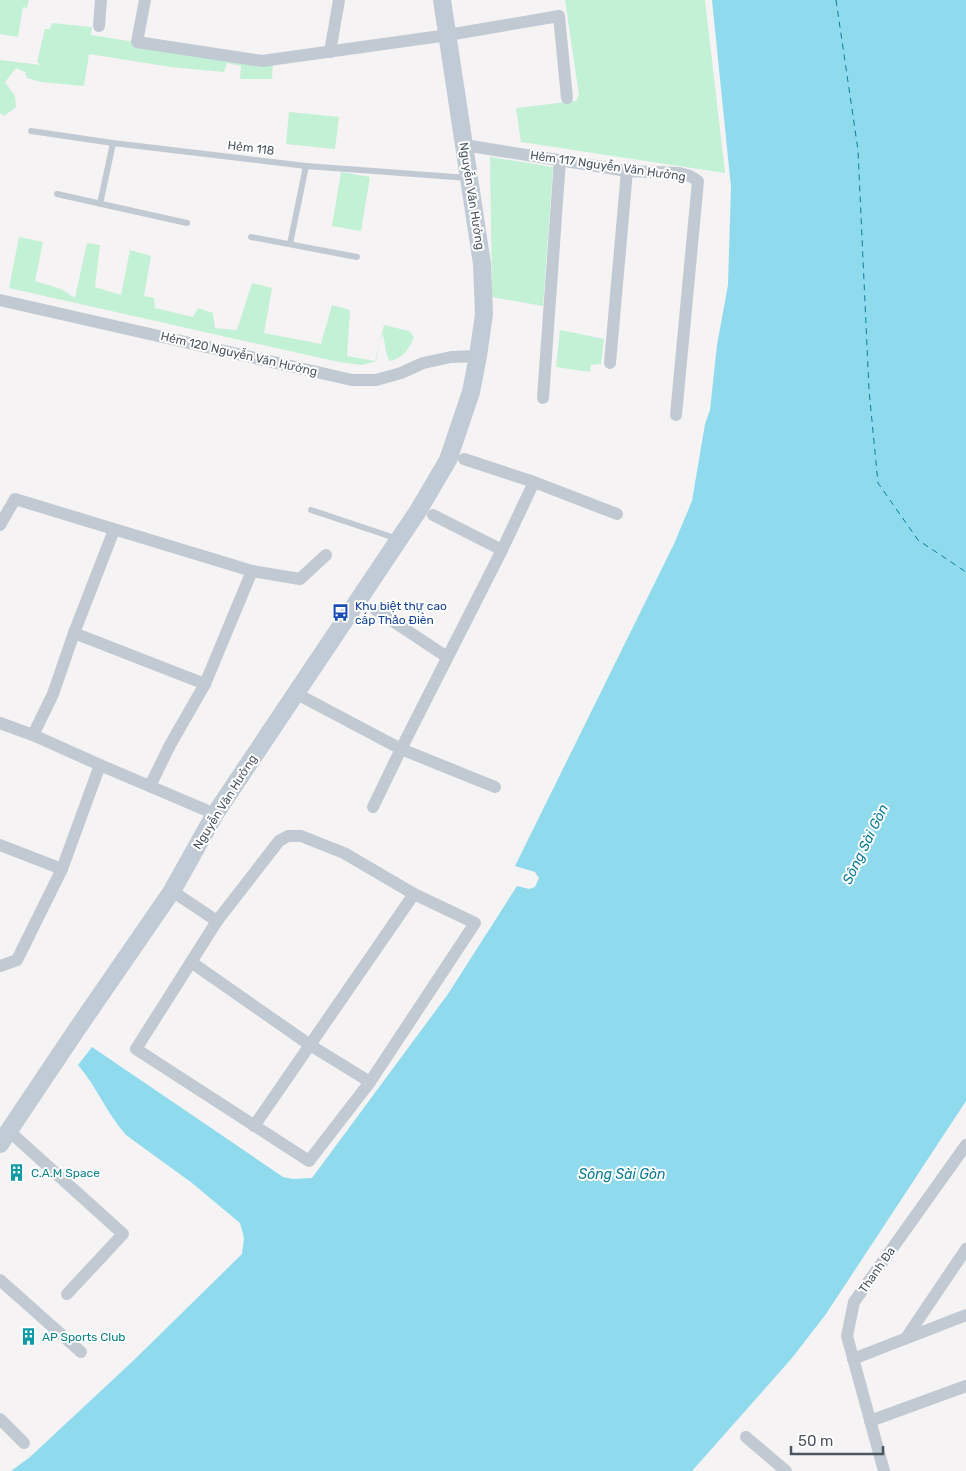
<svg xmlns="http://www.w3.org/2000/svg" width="966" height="1471" font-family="Rubik,sans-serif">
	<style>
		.green { fill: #c3f1d5 }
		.water { fill: #90daee }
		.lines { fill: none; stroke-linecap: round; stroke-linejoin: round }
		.ferry { stroke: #0c7c9b; stroke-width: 1; stroke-dasharray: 6 5; stroke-linecap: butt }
		.service { stroke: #c1cad2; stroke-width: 6 }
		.minor { stroke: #c1cad2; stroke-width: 12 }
		.secondary { stroke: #c1cbd6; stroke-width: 18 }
		.labels { text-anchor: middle; stroke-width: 4; stroke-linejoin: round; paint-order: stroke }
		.street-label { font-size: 12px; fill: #4a5661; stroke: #fff }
		.transit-label { font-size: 12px; fill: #164399; stroke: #fff; text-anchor: start }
		.culture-label { font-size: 12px; fill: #0d838f; stroke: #fff; text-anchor: start }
		.water-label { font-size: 14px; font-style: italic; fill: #0c7c9b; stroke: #fff }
	</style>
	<rect width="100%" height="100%" fill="#f5f3f3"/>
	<!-- green -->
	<g class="green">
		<path d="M0,0h29l-2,8 -4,-1 -5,30 -18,-3z"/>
		<path d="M565,0h140l20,173 -204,-31 -5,-34 60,-7 3,-6z"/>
		<path d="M52,23l40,4 -1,8 82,13 100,13 -1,18h-32l1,-13 -14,-3 -3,9 -53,-5 -82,-13 -5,32 -43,-4 -14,-4 -2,-6 -9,-4 -11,14 10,14 1,11 -12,9 -4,-3v-53l41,5 -4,-3 8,-33h5z"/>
		<path d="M289,112l50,5 -4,32 -49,-5z"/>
		<path d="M490,157l63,10 -10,139 -51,-9z"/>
		<path d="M341,172l29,5 -9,54 -29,-5z"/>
		<path d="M19,237l24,5 -8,39 26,8 14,9 12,-55 13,2 -5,42 26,8 9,-45 21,6 -7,40 10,2 1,10 38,9 5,-9 15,5 2,15 22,2 15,-47 20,5 -8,45 57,11 11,-39 18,5 -3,46 28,5 9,-36 25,6 5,6c-6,13 -10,21 -25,24l-3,-10 -3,-17 -3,7 -4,20 -14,4 -23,-3 -330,-74z"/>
		<path d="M560,330l44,9 -3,25 -10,1 -1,7 -34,-5z"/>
	</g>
	<!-- water -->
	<path class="water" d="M712,0h254v1101l-140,213 -34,44 -100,113h-681l19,-14 104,-97 108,-106 2,-16 -4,-15 -48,-40 -66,-48c-19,-21 -29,-48 -48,-70l14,-18 191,130 10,2 19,-1 136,-184 69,-108 12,3 6,-2 4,-9 -4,-6 -20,-6 159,-322 18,-43 13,-77 5,-14 7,-65 11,-60 3,-98z"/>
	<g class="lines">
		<!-- ferry -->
		<path class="ferry" d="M836,0l22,150 11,240 9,93 40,57 48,32"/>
		<!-- service -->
		<g class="service">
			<path d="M31,131l82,12 193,23 162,12"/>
			<path d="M57,194l130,29"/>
			<path d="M100,204l13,-61"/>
			<path d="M251,237l106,20"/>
			<path d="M290,244l16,-78"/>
			<path d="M311,510l87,29"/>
		</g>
		<!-- minor -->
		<g class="minor">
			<path d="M145,0l-8,42 125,19 186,-26 111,-19 8,82"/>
			<path d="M99,26l2,-26"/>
			<path d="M330,52l9,-52"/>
			<path d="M464,145l163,26 52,2 11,3 8,5 -22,234"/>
			<path d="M0,300l352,80h24l25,-7 22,-10 28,-6 27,-1"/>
			<path d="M610,363l17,-192"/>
			<path d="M543,398l17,-238"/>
			<path d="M464,459l70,23 83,32"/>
			<path d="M433,515l69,35"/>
			<path d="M0,525l15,-26 237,72 48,8 26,-24"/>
			<path d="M376,610l71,47"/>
			<path d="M74,633l40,-103"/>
			<path d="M297,694l104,55 101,-199 32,-68"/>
			<path d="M0,723l33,12 67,30 115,49"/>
			<path d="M33,735l20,-41 21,-61 131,51"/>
			<path d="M150,786l20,-41 35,-61 47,-113"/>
			<path d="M373,807l28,-58 94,38"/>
			<path d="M288,836h13l43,17 70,41 61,29 -105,159 -61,79 -173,-112 81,-128 62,-80z"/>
			<path d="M0,845l62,24"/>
			<path d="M172,891l45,30"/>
			<path d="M191,962l119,83 60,37"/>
			<path d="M0,966l17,-6 45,-91 38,-104"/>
			<path d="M254,1126l160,-232"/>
			<path d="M9,1131l114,103 -56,60"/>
			<path d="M0,1280l81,72"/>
			<path d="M906,1338l60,-89"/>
			<path d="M853,1359l113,-44"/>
			<path d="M0,1419l24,24"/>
			<path d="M870,1421l96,-35"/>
			<path d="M746,1437l40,34"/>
			<path d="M884,1471l-37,-135 7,-34 112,-157"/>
		</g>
		<!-- secondary -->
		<path class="secondary" d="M0,1144l77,-115 95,-138 43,-77 203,-303 30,-51 23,-68 7,-36 6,-42 -2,-50 -40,-264"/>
	</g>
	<!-- icons -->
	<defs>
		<symbol id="bus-bare" viewBox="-9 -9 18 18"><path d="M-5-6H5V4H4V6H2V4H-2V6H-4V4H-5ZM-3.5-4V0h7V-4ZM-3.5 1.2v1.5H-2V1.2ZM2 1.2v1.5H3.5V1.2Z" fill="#1a4fb4" stroke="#fff" stroke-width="2.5" paint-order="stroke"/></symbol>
		<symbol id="building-bare" viewBox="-9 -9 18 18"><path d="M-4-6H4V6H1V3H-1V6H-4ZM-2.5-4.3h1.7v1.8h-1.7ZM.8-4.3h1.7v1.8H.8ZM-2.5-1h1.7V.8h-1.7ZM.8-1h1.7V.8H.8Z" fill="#0f9aa8" stroke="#fff" stroke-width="2.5" paint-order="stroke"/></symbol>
	</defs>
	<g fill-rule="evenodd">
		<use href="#bus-bare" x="328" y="600" width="25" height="25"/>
		<use href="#building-bare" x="4" y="1160" width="25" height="25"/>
		<use href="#building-bare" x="16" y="1324" width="25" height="25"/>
	</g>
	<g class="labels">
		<!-- street labels -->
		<g class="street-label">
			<text transform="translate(251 148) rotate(7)" y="4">Hẻm 118</text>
			<text transform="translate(608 166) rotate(8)" y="4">Hẻm 117 Nguyễn Văn Hưởng</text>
			<text transform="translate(472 196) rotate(81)" y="4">Nguyễn Văn Hưởng</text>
			<text transform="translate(239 354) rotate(13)" y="4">Hẻm 120 Nguyễn Văn Hưởng</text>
			<text transform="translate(225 802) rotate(-58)" y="4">Nguyễn Văn Hưởng</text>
			<text transform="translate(877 1270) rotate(-55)" y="4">Thanh Đa</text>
		</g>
		<!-- transit labels -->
		<g class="transit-label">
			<text x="355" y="610">Khu biệt thự cao<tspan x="355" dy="14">cấp Thảo Điền</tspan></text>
		</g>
		<!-- culture labels -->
		<g class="culture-label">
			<text x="31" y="1177">C.A.M Space</text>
			<text x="42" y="1341">AP Sports Club</text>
		</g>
		<!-- water labels -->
		<g class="water-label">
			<text transform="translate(865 844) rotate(-64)" y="5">Sông Sài Gòn</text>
			<text x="622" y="1179">Sông Sài Gòn</text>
		</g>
	</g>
	<!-- scale -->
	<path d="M791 1446v8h92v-8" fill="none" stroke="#4a5661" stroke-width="2.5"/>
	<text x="798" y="1446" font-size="15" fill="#4a5661" stroke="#ffffff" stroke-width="4" paint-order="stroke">50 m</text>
</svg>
